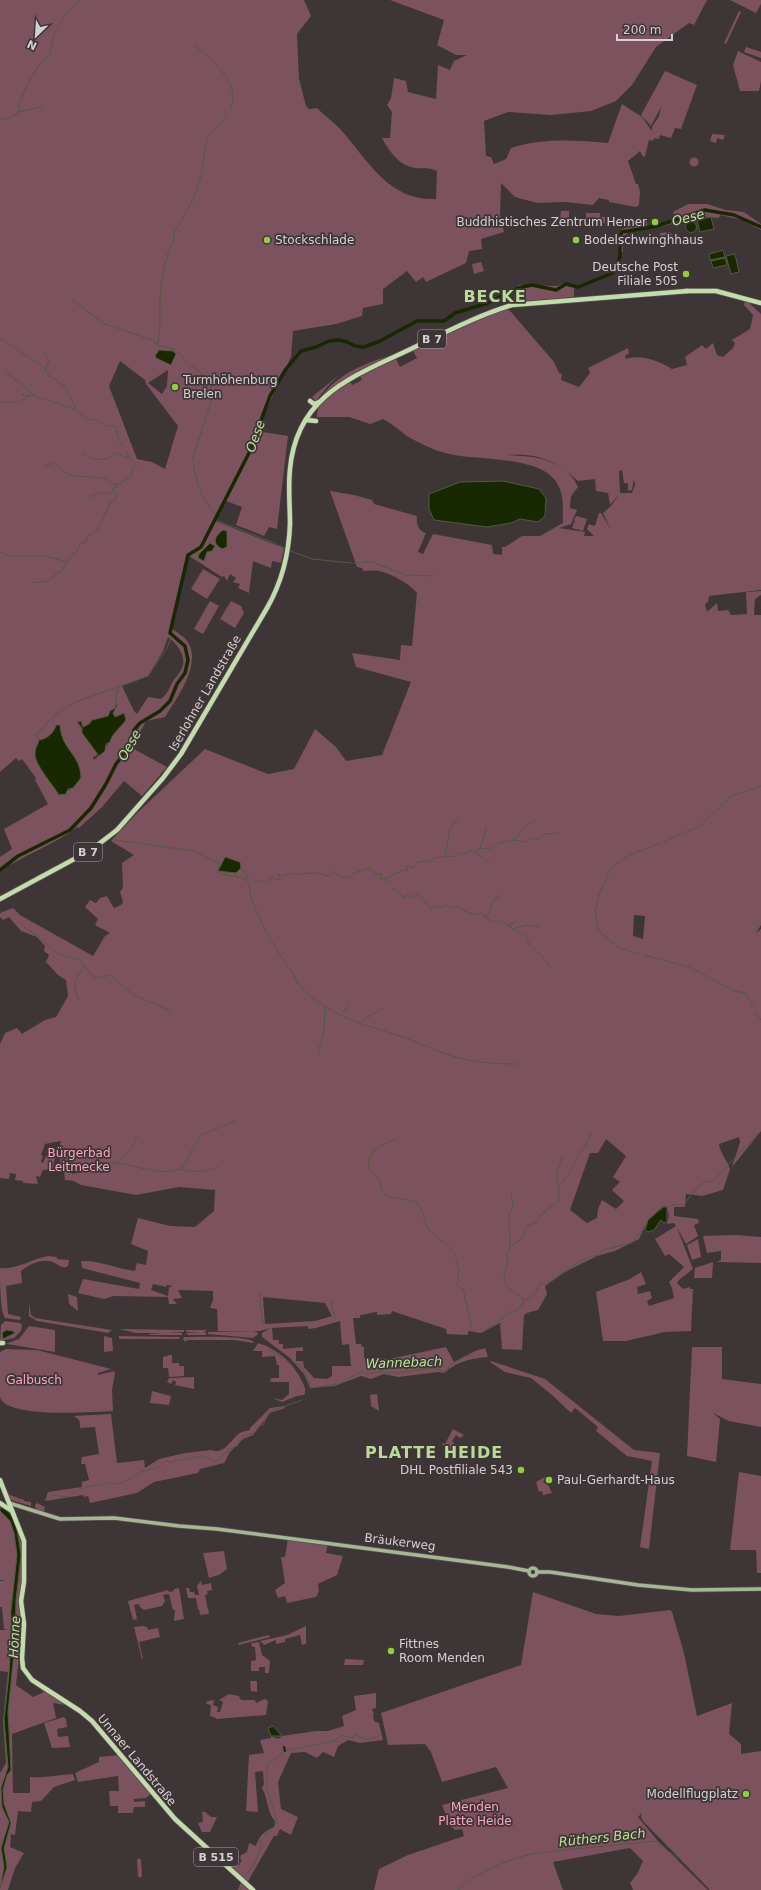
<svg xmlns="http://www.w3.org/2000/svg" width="761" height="1890" font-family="'DejaVu Sans',sans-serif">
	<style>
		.green { fill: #7b525e; fill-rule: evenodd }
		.water { fill: #182902; stroke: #515b40 }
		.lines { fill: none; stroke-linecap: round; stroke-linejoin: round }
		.stream { stroke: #515b40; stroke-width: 1 }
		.canal { stroke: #182902; stroke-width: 2 }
		.river { stroke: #182902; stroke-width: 3.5 }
		.secondary-casing { stroke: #595153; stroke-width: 5 }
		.primary-casing { stroke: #595153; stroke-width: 6 }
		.secondary { stroke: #a5b893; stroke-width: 3.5 }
		.primary { stroke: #c3dcac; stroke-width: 4.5 }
		.poi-dot { fill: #90cd41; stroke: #3e3537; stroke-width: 1.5 }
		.labels { text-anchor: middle; stroke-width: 3.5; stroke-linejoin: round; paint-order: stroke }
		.shield { fill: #3e3537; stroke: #a8a1a3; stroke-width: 1 }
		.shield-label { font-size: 11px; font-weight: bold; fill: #d5cfd1 }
		.poi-label { font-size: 12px; fill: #d5cfd1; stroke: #3e3537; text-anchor: start }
		.street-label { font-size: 12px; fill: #d5cfd1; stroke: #3e3537 }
		.park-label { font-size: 12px; fill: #ffa4c0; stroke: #3e3537 }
		.water-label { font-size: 13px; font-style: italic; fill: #bae293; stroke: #3e3537 }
		.district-label { font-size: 16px; font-weight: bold; letter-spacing: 1px; fill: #b8dc96; stroke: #3e3537 }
	</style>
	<rect width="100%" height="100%" fill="#3e3537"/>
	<!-- green -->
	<g class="green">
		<path d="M0,0h304l7,16 -14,18 2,45 7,27 3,3 8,-1c8,8 17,14 25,23 27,31 47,70 94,68l1,-28c-11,-5 -16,-1 -26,-4 -13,-3 -23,-18 -29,-29h8l2,-26 -5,-7 4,-7 3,-20 12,3 2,11 28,7 2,-34 12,5 4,-9 13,-6h-11l-19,-10 7,-25 -54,-20h317l-13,25 -5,-2 -33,24 -24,38 -16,16 -25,10 -40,4 -43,-3 -24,9 2,35 5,1 3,7 12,-5 5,-11c31,-10 64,-8 97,-5l14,-39 20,13 10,14v-4l7,-11 2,-9 -10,19 -10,-11 24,-44 32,14 -16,44 -6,-1 -4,10 -11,-3 -1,4 -5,-1 -1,3 -4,-1 -4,16 -2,1 -3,-6 -12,10 8,23h2l2,8 -1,13 -3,2 -27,-5v-2l-10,-2 -6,7 -28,-3 -28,1 -22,-6 -14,-14 -1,32 4,17 -23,7 1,10 -13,2 -3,12 -40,19 -3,-5 -7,5 -9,-11 -24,18v15l-20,4 -1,8 -26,8 -43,7 -2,26 -29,62 1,13 25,4 -11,93 -8,-2 -5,9 -28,-11 6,-18 -16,-6 -11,20 69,27 -3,15 -9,-2 -1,7 -18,-7 -4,32 -11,-5 2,-4 -7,-2 3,-4 -6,-4 -3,7 -3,-5 -2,1 -33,-21 -18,72c5,4 14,9 17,14 14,23 -12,57 -23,75l-19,4 -14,27 35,19 -25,29 -18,-15 -22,26 -23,21 -2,-1c-23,18 -53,28 -77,44v-14l12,-8 -8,-20 44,-25 -13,-24 1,-2 -14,-19 -3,2 -3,-3 -16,14zM162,350l11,1 -9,10h-2zM120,361l25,19 1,4 32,42 -13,43 -13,-7 -15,-3 -28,-73zM168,370l-1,16 -5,8 -14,-11zM168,637c9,7 19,19 14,31 -2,5 -6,9 -9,13 -4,7 -5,13 -12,18l-13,-2 -11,17 -3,-3 -12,-25 26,-10 15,-25zM117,706l-4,7 2,4 6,-3c-6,18 -12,34 -27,46l-1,-3 3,-1 1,-3 -19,-30 5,4 6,-3 3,-4 17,-4 1,-5zM55,730l5,5 5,11 9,10 7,22 -8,10 -14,7c-6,-10 -25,-31 -24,-42 0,-4 3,-9 4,-13l6,-1z"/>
		<path d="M730,0h31v4l-5,9z"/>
		<path d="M739,11l2,1 -15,32 -2,-1z"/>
		<path d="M746,47l15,5v6l-17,-6z"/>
		<path d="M738,51l23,11v19l-2,10h-19l-7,-26z"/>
		<path d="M712,134l13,1 -2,5 -6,-2 -1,5 -6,-2z"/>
		<circle cx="694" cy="162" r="4.5"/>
		<path d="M688,204h19l19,6 18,2 17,12v6l-19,-10 -22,-5 -1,3 -19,-2 -23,8 -1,-1 -16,4v-3l15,-5 -2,-7z"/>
		<path d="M561,211h8v8h-9z"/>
		<path d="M586,213h14v4h5v6l-19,1z"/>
		<path d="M642,221l1,2 4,-2v5l-25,6 -1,-2z"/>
		<path d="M621,232h5l1,2 -5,3 1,15 -3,1v-6h-2v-11z"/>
		<path d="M670,232l4,5 -14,3v-7z"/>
		<path d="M481,262l3,9 -10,3 -2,-10z"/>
		<path d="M565,283l9,1v13l-61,5 5,-17 39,1z"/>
		<path d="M745,301l5,2v1l11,10v276l-52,6 -1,6 -3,2 2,8 10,-9 1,8 10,-1 3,5 16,-1 -1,-22 15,-1v4l-6,4 -1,16h7v310l-5,8 5,-4v202l-29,36 8,-25 -1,-5 -20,7c1,9 8,16 11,25l-7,21 -21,6 -16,-2 -1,13h-14h3v9l24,3 1,4 -5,2 4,11 -12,8 -9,-16 16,41 -13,10 -3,4 6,6 7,-2v2h3l-2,42 -26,1 -39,9h-23l-7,-49 34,-13 11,-7 5,12 -9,3 1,7 12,-3 2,7 -5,3 2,5 25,-8 -2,-10 -3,-6 15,-15 -15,-13 -4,2 -10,-17 21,-13 -2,-3 -7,1 2,-8 -2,-10h-4l-15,14 -9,19 -24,12 -18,5 -32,16 -20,14 2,8 -9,16 -11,3 -3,2 -2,35 -20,-1 -2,-26 -19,10 -13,-2v4l-21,-1 -1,-5 -54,-18 -1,3 -14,1v-3c-7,0 -10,3 -17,3v3h-7l3,26h5l1,3h2v11l25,1 57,-12 8,15 21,-11 10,-3 3,9c-16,1 -32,5 -44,16l-6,-1 -40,5 -14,-3 -13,5 -10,-3 -26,10 -25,2 -6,-14 -14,-16 -28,-21v-4l8,-5 -10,3h-42l-1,-22 -7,-1 3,-8v-9l-35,-1 4,8 -9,1 4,5h-8l-1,-7 -54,-1 -10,3 -26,-6 5,-14 56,10 1,-6 -58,-15 -1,-7c18,-1 37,8 54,10l2,-8 9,2 2,-14 -17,-7 7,-26 32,8 25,1 19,-16 1,-21 -36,-3 -43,8 -55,-10 -7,-4 -9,-1 -1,-8 -5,-1 2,-19 -3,-1 3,-10 -16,3 -4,11 2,1 -2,6 2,1 5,-11 8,3 -3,11 1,3 -11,1 -3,7 -4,-1 2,8 -15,-1v-2l-8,-1 1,-6 -6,-1 -1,6 -9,-1v-134l5,-11 12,-5 5,6 23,-14 11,-3 12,-21 -2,-16 -8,-5 -12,-13 3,-7 -5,-4 1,-5 -8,-9 -16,-6 -12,-14 -6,3 -3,-3v-4l13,-5 7,7 73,41 12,-20 5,-3 -15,-8 3,-6 -13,-12 5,-7 6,3 4,-5 7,-2 7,12 7,-3 2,-3 -3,-10 3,-4 -1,-25 12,-8 -23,-14 25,-27 69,-65 63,25 26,-5 21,-40 21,18 10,14 36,-6 29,-73 -55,-15 -4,-14 48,7 1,-15 11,1 5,-53c-7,-9 -27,-20 -38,-22 -5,-1 -11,0 -16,0l-1,-3 -5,-1 -27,-76 24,4 18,5 2,4 43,12c-1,7 1,15 9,17l-8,19 5,2 10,-20 59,11 1,9 9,1v-8h3l17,-11h18l23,-13c-1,-13 2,-25 -5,-38 -14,-30 -80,-24 -108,-31 -13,-2 -28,-10 -40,-16 -9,-6 -17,-14 -27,-19l-13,5 -21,-7h-32c-1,-18 20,-27 33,-36l2,4 10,-5 -2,-4 36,-17 4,8 17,-9 -4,-7 75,-36 20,-6 3,3 43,50 5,11 3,1 -1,6 18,7 11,-14 -2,-5 40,-20 1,5 -4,3 1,3c15,-5 33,2 46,10l15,-4 -2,-8 17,-12 4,4 7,-6 4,12 6,2 10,-9 2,-5 -3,-3 18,-11 3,-14 -9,-10zM507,455c31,-2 48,5 71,26l17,-2 1,12 12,2 2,12 9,-11 -8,12 -8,7 7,15 -9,-15h-2l-4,13 -6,-2 -2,5 7,7h-10l1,-4 -26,-4 12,-4 6,-14 -7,-2 1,-12 7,-9c-6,-17 -29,-28 -46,-30 -8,-1 -17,-1 -25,-2zM622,470l2,13h4v8l4,-1 2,-11 1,6 -3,8h-12l-1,-22zM225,857l16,11 -5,5 -18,-2zM634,915l11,1 -2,23 -10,-3zM606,1139l20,17 -13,21 7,5 -8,8 12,11 -8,8 -14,-9 -4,9 -1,9 -10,5 -17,-13 20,-57h8zM153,1284l13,3 1,-2 6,1 -4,1 -1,9 -17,-6zM263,1297l62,6 7,13 -17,5 -50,3zM340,1321l2,24 7,-1 2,22h-19v10l-5,3 -13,-1 -10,-11 -1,-6h-7v-10h7v-4l-20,2v-5h-4v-4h-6l-1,-12 36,-2v3l8,-1z"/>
		<path d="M389,356l1,1 -44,22 -25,18c17,-23 42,-33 68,-41z"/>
		<path d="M339,375l-12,12 -11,14 -4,-4z"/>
		<path d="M576,516l11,3 -4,12 -11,-3 2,-6 4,1 -4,-2z"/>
		<path d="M203,569l17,10 -13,20 -16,-10z"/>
		<path d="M210,601l9,5 -16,28 -9,-5z"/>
		<path d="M231,601l10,5 3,7 -9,15 -15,-9z"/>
		<path d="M737,1235l24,2v26l-44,-1 4,-2v-9l-14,2 -4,-17z"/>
		<path d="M698,1239l3,18 -9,3 -5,-15z"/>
		<path d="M48,1256l9,1v2l12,1 -1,6c-6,5 -12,-5 -20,-5 -10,-1 -19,4 -27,10l1,12 -16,3 2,28 13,3 -1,3 -15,-2c-5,-7 -5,-40 -5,-50 16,2 32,-9 48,-12z"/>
		<path d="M713,1262l-1,16h-18l1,-10z"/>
		<path d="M68,1294l9,3 1,14 -9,-7z"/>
		<path d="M29,1303l2,12 4,3 77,12 -4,3 -71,-12 -8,-5z"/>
		<path d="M5,1321l15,2 2,2 -1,6 -7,7 -14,3 1,-16z"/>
		<path d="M29,1326l26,4v22l-48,-8 -7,2 19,-7z"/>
		<path d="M120,1329l64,1v2l-14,1h12v2h-31l-3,-1 17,-1h-30z"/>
		<path d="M186,1330h21l-3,2 2,1v2h-18l-2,-2 14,-1h-14z"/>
		<path d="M253,1331l4,1 1,2 -5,4 -45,-4v-2z"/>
		<path d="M104,1336l8,2 1,13 -9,1z"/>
		<path d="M119,1336l60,1 1,2h-61z"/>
		<path d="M184,1337c13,0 62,-2 70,5l-1,1 -19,-3h-47l-1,2 -3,-3z"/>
		<path d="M258,1343c20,6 35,20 44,38 2,5 5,9 2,14l-7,1 -15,6 -10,-4 10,2 7,-6v-12h-19l1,-4h8v-13h-2l-2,-9 -13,1v-6h-9z"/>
		<path d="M692,1347h30v32l39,5v43l-32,-6 -16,-8 7,6 -4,43 -29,-6z"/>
		<path d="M6,1349l31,1 74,19 -13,4v2l16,-4 1,2 -3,17 1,21c-19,1 -107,8 -113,-14v-45z"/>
		<path d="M170,1355h2v8h7v3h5v10l-15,1 -1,-9h-5v-11z"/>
		<path d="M491,1361l54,18 89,71 26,3 -11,96 -9,-2 12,-86 -25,-5 -31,-25 2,-4 -23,-19 -4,5 -19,-18 -21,-17 -26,-6 -15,-10z"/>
		<path d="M194,1377v12l-19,-4 1,-3 -3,-2 -2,4 -4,-2 2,-4z"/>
		<path d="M152,1391l19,5 -2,9 -19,-2z"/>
		<path d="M377,1394l2,17 -8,-5 -1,-11z"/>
		<path d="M284,1406l1,2 -15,5 -17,22 -10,4 -13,13 -6,11 -24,6 -2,4 -44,9 -17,11 -47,10 -2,-7 -4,1 -1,-2 -38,6 3,-9 34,-5v-5l7,-2 -4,-16h-4l1,-7 17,-3 -4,-27 -15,1c0,-7 0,-9 -7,-12l38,-2 6,49 27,-3 1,8 14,-9 26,-6 26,-3c14,5 20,-11 29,-17 3,-2 7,-2 10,-3v-2l20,-20z"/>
		<path d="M453,1429l11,6 -4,3 -4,-3 -4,6 5,6v6l-15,-8 1,-2 2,1z"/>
		<path d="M739,1472l22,4v97h-4l-1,-23h-26z"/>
		<path d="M545,1477l1,2 -3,3 5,3 4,8 -9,2 -1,-4 -3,1 -3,-10z"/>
		<path d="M4,1487l6,8 14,5v1l7,1v4l-20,-6z"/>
		<path d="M37,1503l8,4 -1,5 7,2v2l-15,-7 -1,-4z"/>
		<path d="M0,1507l17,20 6,20 -1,32 -3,22 3,26 -6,58 17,12 11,-5 -14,-11 36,24 -13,-2 3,15 -44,16 1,59h17v-16c15,1 28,-2 43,-3l2,6 -21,7 -13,14 -9,1 -1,10 -13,-1 -3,24 -4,-1 -1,13 14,6 -9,15 -7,22h-8v-117l6,-10 -3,-41 5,-50 -8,-1v-41h9l-5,-1 -2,-22h-2v-26h6l-6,-1z"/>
		<path d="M288,1538l40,5 -2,10 17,3 -6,19 -19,9 1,7 -3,6 -29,6 -2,-7 -7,2 -3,-8 10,-7 -4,-26h4z"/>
		<path d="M224,1551l3,18 -8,6 -10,3 -6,-25z"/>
		<path d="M201,1581l1,4 9,-2 1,7 -5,1 1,3 -3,1 4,19 -9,1 -1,-6 -1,1 -2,-12h-8l-2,-10h3l1,4h4l1,3h4l-2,-9z"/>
		<path d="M179,1588l5,31 -10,2 1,-11h-2l-4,-16 -6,1 2,6 -3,5 -18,4 -4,-3 -1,-3 -5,1 3,14 -4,1 -5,-19 40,-11 1,2 5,-1v-2z"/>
		<path d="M533,1592l63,22 23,2 51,-6 2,2 12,41 13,63 35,-13 -3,31 12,10v10l20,-3v139h-51l-67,-69 -2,-4 1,-4 -4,4 19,23 51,50h-75l-3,-7 7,-9 6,-13 -13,-13 -77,14 10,28h-189l5,-21 29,-14 56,-19 -2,-7 -7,1 -5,-5 -8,-20 66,-17 -12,-21 -54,15 -11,-30 -6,-8 -37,1 -7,-32 140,-48z"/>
		<path d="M142,1626l5,1 1,3 10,-2 2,9 -21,5 4,17h-1l-8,-32z"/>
		<path d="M306,1626v18l-4,1 -2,-10 -15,4v3l-9,2v-4l-12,5 -4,-4 27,-6z"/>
		<path d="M269,1635l1,2 -31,8 -1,-2z"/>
		<path d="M259,1642l3,13 8,6 -1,12h-4v-6h-6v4h-8v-10l5,-1 -1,-13h-3l-1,-4z"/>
		<path d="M345,1659l19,1 -1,5h-19z"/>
		<path d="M250,1681h7v11l-6,-1z"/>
		<path d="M376,1693v15l-4,1 2,5h-1l1,7 5,2 4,17 -23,3 -12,-3 -10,6 -4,11 -11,-5 -6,6 -12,-6 -14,1 -13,29 3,27 17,8 -7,18 -11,-6 -3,7h-3l-27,47 3,7h-12l4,-11 -16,-15 1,-2 6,4 6,-1 3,-5 -2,-1 1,-4 6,-3 2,-9 7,3c3,-10 8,-15 18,-19l1,-6c-8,-8 -7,-23 -13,-33l2,-4 -1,-13 -8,1 3,40 -12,-1 3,-56 15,-2 -4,-13 11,-2v-2l7,3 4,-3 34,-5h12l16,-5 -2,-10 14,-6 -2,-14z"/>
		<path d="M229,1694l10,2 2,4h14l1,3 9,-4 3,2 -2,14 -50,4v-1l-6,-2 1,-11 -5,-1 1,-3 7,-1 -1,5 5,2 -1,5h3l3,-10 -4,-2z"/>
		<path d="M64,1717l2,2 1,8 -10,2 1,8 10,-1 2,11 -18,1 -8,-25z"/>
		<path d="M120,1755l32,38 -6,5 -12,1v3l11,-1v6h-11l-1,6h-15v-7h-8l-1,-15h10l-1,-15 -40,6 -3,-9 24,-11v-5z"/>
		<path d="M202,1812h3l6,5h6l-7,15h-8l-4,-9 5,-1z"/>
		<path d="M139,1858l2,2 1,16 -2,2 -2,-2 -1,-16z"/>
	</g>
	<!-- water -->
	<g class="water">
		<path d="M711,217l3,12 -14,3 -3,-12z"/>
		<circle cx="691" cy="227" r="5.5"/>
		<path d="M723,250l2,7 -15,3 -1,-6z"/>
		<path d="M735,254l4,18 -8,2 -5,-18z"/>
		<path d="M725,258l2,7 -14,3 -2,-7z"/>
		<path d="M159,350l14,1 3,3 -5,11 -15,-7 -1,-2z"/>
		<path d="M503,481l36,8 7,9 -1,18 -7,6 -18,-3 -9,4 -24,4 -53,-7 -5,-11v-15l31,-12z"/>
		<path d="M223,530l4,1v16l-5,2c-10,-6 -8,-12 1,-19z"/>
		<path d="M210,543l5,3 -3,5 -5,1 -3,9 -6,-3 1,-4z"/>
		<path d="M116,702l1,4 -4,7 2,4 9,-4 2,7c-5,7 -15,15 -16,22l-4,2 -1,7 -6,5 -17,-23v-5l-5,-6 4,-1 2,6 6,-3 3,-4 16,-4 2,-5 5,-3z"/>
		<path d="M56,725h4c1,25 21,29 21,53l-8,10 -5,1 -2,5 -7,1c-6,-10 -25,-31 -24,-42 0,-4 3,-9 4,-13 8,-1 15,-7 17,-15z"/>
		<path d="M225,857l15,5 1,6 -5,5 -18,-2z"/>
		<path d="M85,1166v5l-13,3 -1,-6z"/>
		<path d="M663,1207h4v14l-3,2 -3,-3 -7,10 -6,2 -3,-2 3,-10z"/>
		<path d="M6,1330l7,1 2,2 -12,6 -1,-6z"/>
		<path d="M0,1507l8,4 8,12 5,32 -5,45 -1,44 -7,68 3,58 -4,5 -4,15 1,14 7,19 -7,25 3,19 -7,22 4,-22 -3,-19 8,-26 -7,-15 -1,-19 7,-21 -4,-48 5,-45 2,-39v-25l6,-55 -3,-22 -4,-12 -10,-10z"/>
		<path d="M273,1726l9,10h-11l-3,-8z"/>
	</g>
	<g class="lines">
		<!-- stream -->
		<g class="stream">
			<path d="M195,46c17,14 46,37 36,61"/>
			<path d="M50,53l4,-19 5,-10 9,-12 13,-12"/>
			<path d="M19,112l23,-5"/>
			<path d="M0,119h8l10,-6 1,-9 11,-25 9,-14 10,-9"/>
			<path d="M71,299l32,24 49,17c9,9 16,5 24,11 5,3 8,9 12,12"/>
			<path d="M0,338l45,30 4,8 5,2 12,10"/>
			<path d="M158,346c0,-9 2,-17 2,-25 -1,-23 1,-42 7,-64 2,-8 9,-16 7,-24l19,-33 9,-28 3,-26 3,-9 20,-23"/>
			<path d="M43,353l6,7 -3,9"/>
			<path d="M191,365l18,14 4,16 -21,65"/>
			<path d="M5,372l18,13 11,11 40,13 15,11 6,-1 10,6 11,2 3,13 4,7"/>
			<path d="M67,390l9,19"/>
			<path d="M22,395l7,1"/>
			<path d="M0,402h19l10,-6h4"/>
			<path d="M83,454c10,7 25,8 33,-1l14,6"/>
			<path d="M194,464c0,15 11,43 23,51"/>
			<path d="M57,465l9,8 9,3 31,2 4,5 7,2"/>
			<path d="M43,466l11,-3"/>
			<path d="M86,496h8l2,-4 5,2 10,-1 4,-6 16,-11 2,-8 4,-3 -7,-6 -4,-7"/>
			<path d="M215,520l18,7"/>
			<path d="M234,527l43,17"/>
			<path d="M278,545l7,3"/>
			<path d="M291,551l21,8 39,4"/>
			<path d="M0,552l11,4h34l22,6"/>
			<path d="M354,563l19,-1 32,13 30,1"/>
			<path d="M31,583l17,-2 9,-8 4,-1 9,-15 8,-7 2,-6 5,-1 1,-5c3,-3 8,-5 11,-8 6,-6 5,-15 11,-20l2,-9h4l3,-5v-3l-4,-3"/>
			<path d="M116,702l2,-14"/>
			<path d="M64,709l9,-6 75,-27 19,-28 5,-13"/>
			<path d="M39,740l-3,-5 19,-20 8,-5"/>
			<path d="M116,840l78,11 25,12 -1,10c9,4 25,1 31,10"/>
			<path d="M514,840l12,-14 9,-6"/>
			<path d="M663,842l37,-16 31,-30 30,-10"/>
			<path d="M480,848l6,-20"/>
			<path d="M477,853l14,12"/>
			<path d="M445,856l5,-27 8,-12"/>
			<path d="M241,868l5,5 1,6"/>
			<path d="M385,879l3,4"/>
			<path d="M252,880h6"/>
			<path d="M261,881l7,1 3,-5 3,2h7l-3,-5 7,2 4,-3c13,4 23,-4 39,3l5,-5 8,6 7,1 6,-5 16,-5 6,7 5,-1v5l10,-2 4,-5 4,1 3,-4 5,2v-5l7,2 2,-5 5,-2 4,1 3,-2 4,2 2,-4 18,-2 4,1 3,-4 4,1 7,-4 5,2 3,-3 14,-1 7,-5 15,-3 12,2 5,-3 9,-1 4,-4 14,-1"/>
			<path d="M249,885c1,15 8,27 14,40 8,18 19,32 30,49 3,4 4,9 8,13 24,27 63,38 96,48 22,7 42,18 63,23 19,5 38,6 57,6"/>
			<path d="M393,888l11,9 4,-2 1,2 4,1 2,-3 4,-1 12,15 3,-4 5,3 7,-3 6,3 9,-1 3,4 12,4 5,-2 8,7 8,2 2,-2c9,5 17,12 26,15l4,9 14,13 6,9"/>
			<path d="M484,917l5,-4 4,-12 8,-6"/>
			<path d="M509,925l7,-3 2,-3"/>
			<path d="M24,927l14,9 18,17 23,7 14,16 4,2 14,-3 23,20 37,16"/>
			<path d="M515,928l14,-3 11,2"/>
			<path d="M640,954l-21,-6 -21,-18 -3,-19 5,-19 10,-23 18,-13 32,-13"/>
			<path d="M644,955l45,12 46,24 11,2 7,14"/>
			<path d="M79,1001c-7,-12 -4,-24 5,-34"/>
			<path d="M755,1012l6,8"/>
			<path d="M341,1014l8,-8"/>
			<path d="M358,1023l24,-14"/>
			<path d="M318,1054l6,-24 1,-24"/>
			<path d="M202,1135l34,-15"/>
			<path d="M398,1138l-23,11 -7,12 1,7 11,12c-2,26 28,14 38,24 5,6 6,17 10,24 8,12 20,13 28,29"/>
			<path d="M116,1162c11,-5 18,-16 21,-27"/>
			<path d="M107,1163c18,-3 60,18 76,3 7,-7 9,-21 17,-29"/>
			<path d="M178,1169c15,4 25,3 40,-2"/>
			<path d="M558,1187l-2,-13 6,-17"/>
			<path d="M661,1210l1,-4c8,2 11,-4 21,0l10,-14 12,-11 7,1 49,-51"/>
			<path d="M510,1246l-1,-32 4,-8 -2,-11 2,-4"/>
			<path d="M456,1260l3,11 -2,15 6,3 9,39"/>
			<path d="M260,1292v12l3,20"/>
			<path d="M523,1299l-12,-9 -7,-8c-1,-10 7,-19 2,-28l4,-7 12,-9 5,-12 10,-4 3,-7 19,-14v-14l11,-15 10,-20 6,-5v-4l5,-9 -1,-2"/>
			<path d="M332,1301v8l4,10"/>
			<path d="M483,1332l20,-14 5,-6h7l4,-5 4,-1v-7l3,1c6,-2 12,-9 13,-16l3,-1 4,1c11,-8 41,-29 52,-29l5,-5 28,-7 16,-19"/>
			<path d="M263,1337l6,5"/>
			<path d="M269,1349l14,10"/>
			<path d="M292,1361l10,6 9,19"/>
			<path d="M310,1388l29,-4 22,-12 9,2 5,-2 24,1 33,-5 14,4 4,-7 14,-8 9,-3"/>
			<path d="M47,1500l5,-5 17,2 6,-6 12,-4 22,-4 11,1 21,-12 18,-5 6,-6 6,1 31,-6 6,2 6,4 8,-5 2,-4h3l2,-4 8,-3 6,-10 11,-3 6,-8h3l6,-13 33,-12"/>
			<path d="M545,1852l111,-11 22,18"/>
			<path d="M245,1877c8,-11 16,-22 16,-37l14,-14 2,-5 -10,-32v-23l17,-15 50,-10 8,-6 10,3 4,-3 11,5 14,-5"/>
			<path d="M467,1882c27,-17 43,-24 75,-30"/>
			<path d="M240,1890l3,-4"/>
			<path d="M458,1890l6,-6"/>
		</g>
		<!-- canal -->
		<path class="canal" d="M284,1747l1,4"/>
		<!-- river -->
		<path class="river" d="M0,870l18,-14 52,-26 21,-22 15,-24 10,-20 12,-16 6,-18 6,-7 20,-12 10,-10 7,-17 8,-11 3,-13 -3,-14 -15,-13 18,-78 13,-8 48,-94 21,-57 16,-27 15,-18 15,-4 13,-6 10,-1 8,2 8,4 9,1 14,-5 39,-21h27l11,-8 33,-10 30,-15 14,-3 24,5 10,-6 12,3 35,-14 7,-16v-21l2,-4 35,-6 48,-16 29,5 27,12"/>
		<defs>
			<g id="secondary">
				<path d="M9,1503l51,16 54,-1 65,8 38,3 291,38 21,4"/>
				<circle cx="533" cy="1572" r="4"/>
				<path d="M537,1572h13l88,13 54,5 69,-1"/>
			</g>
			<g id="primary">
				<path d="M685,291h31l45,12"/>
				<path d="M310,401l4,3 5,-2"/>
				<path d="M306,420l10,1"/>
				<path d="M0,899l91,-49 26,-20 46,-52 18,-24 86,-146c15,-26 22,-55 23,-84 0,-18 -2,-37 0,-55 7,-77 68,-94 127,-123 31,-15 62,-31 95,-41l176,-14"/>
				<path d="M0,1343h3"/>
				<path d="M0,1480l24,61v41l-3,19 3,23 -2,34 1,10 9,12 48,31 12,10 83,98 78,71"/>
				<path d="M0,1503l12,8"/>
			</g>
		</defs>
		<!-- secondary casing -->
		<use href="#secondary" class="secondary-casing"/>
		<!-- primary casing -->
		<use href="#primary" class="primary-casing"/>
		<!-- secondary -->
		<use href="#secondary" class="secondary"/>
		<!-- primary -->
		<use href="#primary" class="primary"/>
	</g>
	<!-- markers -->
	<g class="poi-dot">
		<circle cx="655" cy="222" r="4"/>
		<circle cx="267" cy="240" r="4"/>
		<circle cx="576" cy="240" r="4"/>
		<circle cx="686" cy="274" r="4"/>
		<circle cx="175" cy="387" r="4"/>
		<circle cx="521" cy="1470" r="4"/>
		<circle cx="549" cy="1480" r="4"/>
		<circle cx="391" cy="1651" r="4"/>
		<circle cx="746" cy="1794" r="4"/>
	</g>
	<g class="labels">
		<!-- shield labels -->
		<g class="shield">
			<rect x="418" y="330" width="28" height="18" rx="3"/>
			<rect x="74" y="843" width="28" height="18" rx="3"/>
			<rect x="194" y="1848" width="44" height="18" rx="3"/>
		</g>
		<g class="shield-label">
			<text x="432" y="343">B 7</text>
			<text x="88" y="856">B 7</text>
			<text x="216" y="1861">B 515</text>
		</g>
		<!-- poi labels -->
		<g class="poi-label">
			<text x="647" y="226" text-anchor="end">Buddhistisches Zentrum Hemer</text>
			<text x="275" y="244">Stockschlade</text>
			<text x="584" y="244">Bodelschwinghhaus</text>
			<text x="678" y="271" text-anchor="end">Deutsche Post<tspan x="678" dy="14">Filiale 505</tspan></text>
			<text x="183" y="384">Turmhöhenburg<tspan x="183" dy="14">Brelen</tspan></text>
			<text x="513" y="1474" text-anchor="end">DHL Postfiliale 543</text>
			<text x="557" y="1484">Paul-Gerhardt-Haus</text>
			<text x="399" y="1648">Fittnes<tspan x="399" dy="14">Room Menden</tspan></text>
			<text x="738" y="1798" text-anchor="end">Modellflugplatz</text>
		</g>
		<!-- street labels -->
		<g class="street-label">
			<text transform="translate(205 693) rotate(-60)" y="4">Iserlohner Landstraße</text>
			<text transform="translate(400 1542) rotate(7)" y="4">Bräukerweg</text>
			<text transform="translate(137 1760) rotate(50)" y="4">Unnaer Landstraße</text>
		</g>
		<!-- park labels -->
		<g class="park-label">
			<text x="79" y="1157">Bürgerbad<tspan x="79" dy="14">Leitmecke</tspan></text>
			<text x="34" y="1384">Galbusch</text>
			<text x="475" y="1811">Menden<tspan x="475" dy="14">Platte Heide</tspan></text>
		</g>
		<!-- water labels -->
		<g class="water-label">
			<text transform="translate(688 217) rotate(-15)" y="5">Oese</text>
			<text transform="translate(255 436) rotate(-70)" y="5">Oese</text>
			<text transform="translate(129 745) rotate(-61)" y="5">Oese</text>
			<text transform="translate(404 1362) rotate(-2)" y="5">Wannebach</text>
			<text transform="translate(14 1637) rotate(-87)" y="5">Hönne</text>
			<text transform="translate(602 1837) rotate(-6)" y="5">Rüthers Bach</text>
		</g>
		<!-- district labels -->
		<g class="district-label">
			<text x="495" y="302">BECKE</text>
			<text x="434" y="1458">PLATTE HEIDE</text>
		</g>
	</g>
	<!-- north arrow -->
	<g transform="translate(36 36) rotate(205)" stroke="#3e3537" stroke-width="3" paint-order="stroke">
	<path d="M0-3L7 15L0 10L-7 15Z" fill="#d5cfd1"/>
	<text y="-6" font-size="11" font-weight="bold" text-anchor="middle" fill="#d5cfd1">N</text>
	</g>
	<!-- scale -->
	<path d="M617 34v6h55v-6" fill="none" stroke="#d5cfd1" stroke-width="2"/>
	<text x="623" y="34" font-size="12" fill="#d5cfd1" stroke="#3e3537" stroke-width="3" paint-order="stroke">200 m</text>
</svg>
